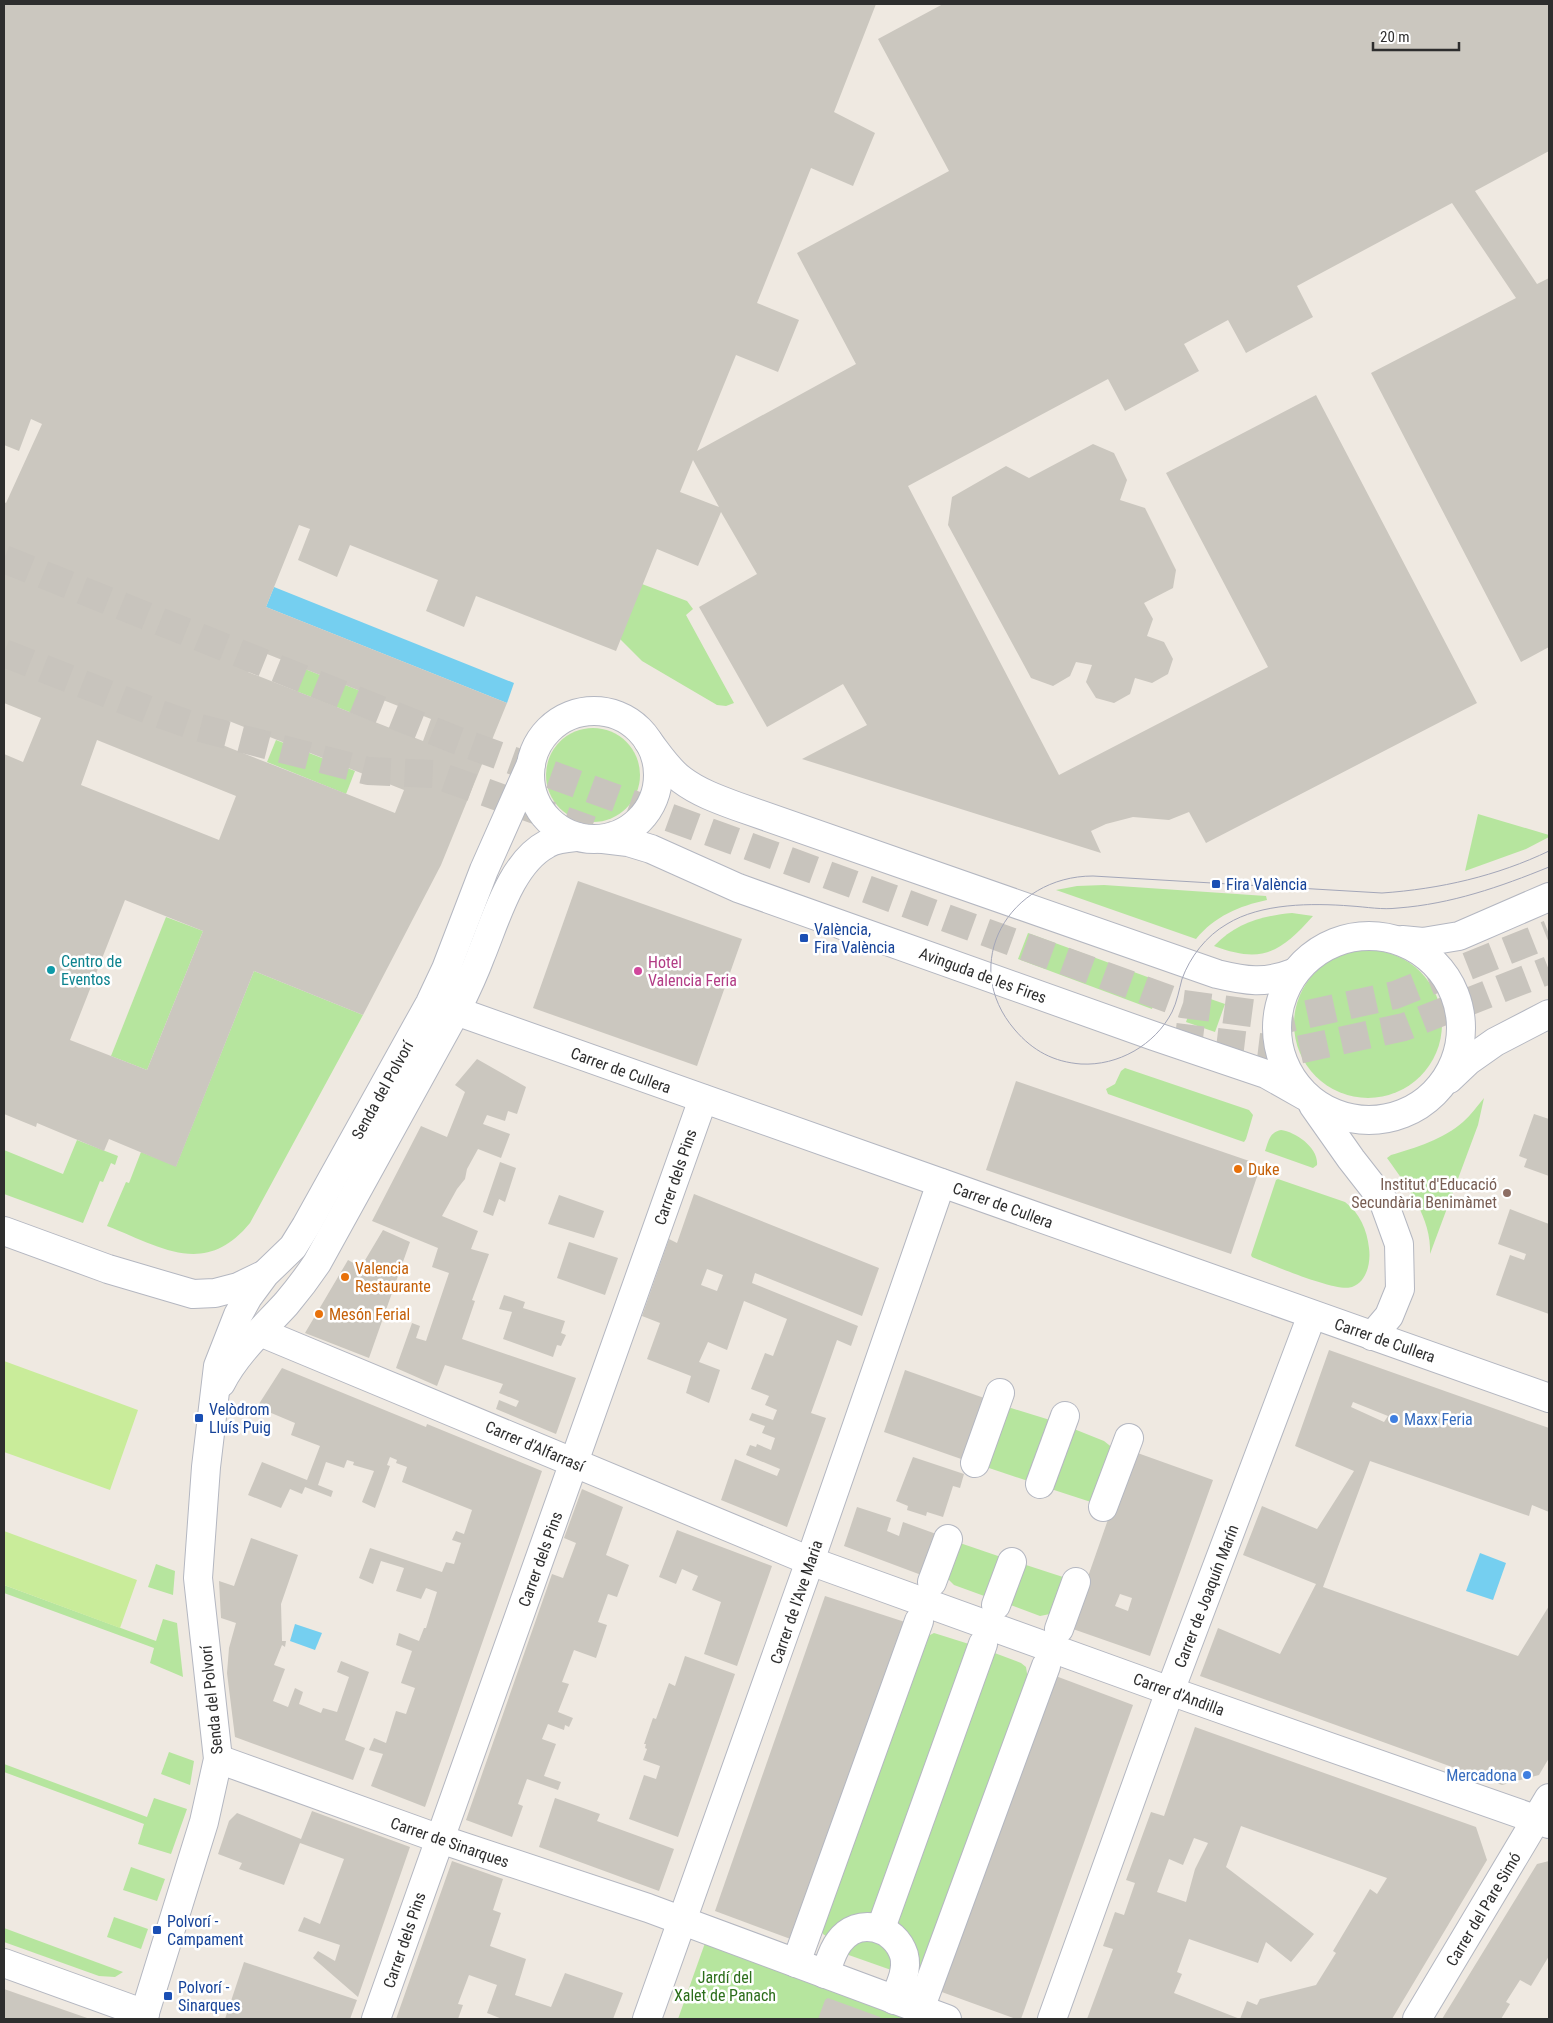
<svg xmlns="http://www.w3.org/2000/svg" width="1553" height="2023" font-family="'Roboto Condensed',sans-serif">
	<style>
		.green { fill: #b6e59e }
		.pitch { fill: #c9ec9a }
		.water { fill: #75cff0 }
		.building { fill: #cbc7bf; fill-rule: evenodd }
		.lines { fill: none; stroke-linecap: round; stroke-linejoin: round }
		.major-tunnel { stroke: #c8c4bd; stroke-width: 28; stroke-dasharray: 28 14; stroke-linecap: butt }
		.minor-casing { stroke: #b4b7c1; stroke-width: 30 }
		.minor { stroke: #fff; stroke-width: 28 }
		.tram { stroke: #a3a6b8; stroke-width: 1 }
		.transit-dot { fill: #1a4fb4; stroke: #fff; stroke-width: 2 }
		.culture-dot { fill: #0f9aa8; stroke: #fff; stroke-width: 2 }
		.hotel-dot { fill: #d1479c; stroke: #fff; stroke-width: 2 }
		.food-dot { fill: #e8710a; stroke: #fff; stroke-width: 2 }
		.education-dot { fill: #8d6e63; stroke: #fff; stroke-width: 2 }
		.shop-dot { fill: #3f7fe0; stroke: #fff; stroke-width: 2 }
		.labels { text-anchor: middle; stroke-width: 5; stroke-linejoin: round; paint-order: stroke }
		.transit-label { font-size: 16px; fill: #164399; stroke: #fff; text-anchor: start }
		.culture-label { font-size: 16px; fill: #0d838f; stroke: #fff; text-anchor: start }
		.hotel-label { font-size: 16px; fill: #b23c85; stroke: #fff; text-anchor: start }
		.street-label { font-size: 16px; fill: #2e2e2e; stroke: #fff }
		.food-label { font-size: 16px; fill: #c56008; stroke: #fff; text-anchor: start }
		.education-label { font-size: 16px; fill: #785e54; stroke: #fff; text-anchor: end }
		.shop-label { font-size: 16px; fill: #366cbe; stroke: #fff; text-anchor: start }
		.park-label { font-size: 16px; fill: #2c6e1b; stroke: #fff }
	</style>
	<rect width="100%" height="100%" fill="#efe9e1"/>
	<!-- green -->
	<g class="green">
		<path d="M642,584l45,17 6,8 -7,6 48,88 -8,3 -9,-1 -75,-44 -22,-22z"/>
		<path d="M305,669l78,31 -8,22 -79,-31z"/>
		<circle cx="593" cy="775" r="47"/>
		<path d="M276,740l79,31 -9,23 -79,-32z"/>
		<path d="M1478,814l71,21v2l-23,12 -61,22z"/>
		<path d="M1104,885l162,11 1,4c-28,6 -52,16 -71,39l-140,-49 21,-4z"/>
		<path d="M1292,913l21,3c-33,37 -51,48 -99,30 22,-23 47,-30 78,-33z"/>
		<path d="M166,917l37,14 -56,139 -36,-14z"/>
		<path d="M1028,933l133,49 -9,27 -134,-50z"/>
		<circle cx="1368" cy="1024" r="74"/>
		<path d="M254,971l109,44 -113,208c-45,55 -89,24 -143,3l19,-44 3,1 12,-31 35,14z"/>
		<path d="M1196,994l29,10 -10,28 -29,-10z"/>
		<path d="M1125,1068l124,42 4,5 -7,24 -2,3 -6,-2 -130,-46 -2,-5 9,-5 6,-13z"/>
		<path d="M1484,1098l-6,27 -48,129c2,-36 -23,-68 -43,-96l4,-3c24,-7 53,-16 72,-33 8,-7 14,-16 21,-24z"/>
		<path d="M1281,1130c15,2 38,18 36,35l-4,3 -48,-17c4,-11 4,-18 16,-21z"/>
		<path d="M77,1140l41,16 -3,9 -4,-2 -8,19 -3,-1 -17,42 -79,-29v-44l59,24z"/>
		<path d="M1278,1179l67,23c15,11 22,28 24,46 2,14 -2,34 -17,39 -15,6 -82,-23 -100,-30l-1,-2 25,-75z"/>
		<path d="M1011,1408l39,12 -22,61 -45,-15 22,-57z"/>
		<path d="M1074,1429l30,12 10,8 -17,55 -46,-15z"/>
		<path d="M957,1542l44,15 -14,40 -33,-12 -7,-7z"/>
		<path d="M156,1564l19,7 -2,24 -25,-8z"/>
		<path d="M1023,1564l43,14 -16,36 -10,2 -32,-12z"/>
		<path d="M4,1585l152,56 7,-22 14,4 6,54 -33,-14 4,-15 -150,-55z"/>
		<path d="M934,1633l35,11 -97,273 -46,19 -3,-2 -2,-5 107,-293z"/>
		<path d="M992,1652l29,11 5,4 2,13 -106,289h-5l-23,-43z"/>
		<path d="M169,1752l25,9 -4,24 -29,-11z"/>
		<path d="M4,1764l143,53 7,-19 33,11 -16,45 -33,-10 6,-20 -140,-52z"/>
		<path d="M131,1867l34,12 -8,22 -34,-11z"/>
		<path d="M114,1917l34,12 -7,20 -34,-12z"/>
		<path d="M4,1928l119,44 -8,5 -16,-1 -95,-34z"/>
		<path d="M859,1937l29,6 6,28 -51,-18z"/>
		<path d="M705,1943l219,76h-246z"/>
	</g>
	<!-- pitch -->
	<g class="pitch">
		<path d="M4,1361l134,49 -28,80 -106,-38z"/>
		<path d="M4,1531l133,49 -17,48 -116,-43z"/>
	</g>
	<!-- water -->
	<g class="water">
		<path d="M274,587l240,96 -7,20 -241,-96z"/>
		<path d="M1480,1553l26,10 -13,37 -27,-9z"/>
		<path d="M295,1624l27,9 -7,17 -25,-9z"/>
	</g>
	<!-- building -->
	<g class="building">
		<path d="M4,4h872l-42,108 41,21 -22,53 -42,-18 -54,135 42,17 -21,52 -42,-17 -39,96 159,-87 -59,-111 152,-82 -71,-132 65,-35h606v147l-74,40 62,93 12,-6v369l-28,15 -150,-289 145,-75 -64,-95 -155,83 16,31 -67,36 -18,-33 -44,24 15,27 -74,40 -17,-32 -200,107 151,289 209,-108 -102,-194 150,-78 161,308 -271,140 -17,-31 -20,8 -36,-3 -27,7 -15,7 10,22 -299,-94 65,-34 -24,-41 -76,43 -68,-120 58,-33 -36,-62 -23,54 -41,-17 -41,102 -140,-55 -12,31 -38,-16 12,-31 -88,-35 -13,32 -39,-17 12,-31 -11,-4 -33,82 241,96 -66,162 -78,150 -109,-44 -78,196 -67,-28 -5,12 -67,-28 -1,4 -32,-13v-360l19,8 18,-44 -37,-15v-201l2,1 36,-79 -11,-5 -12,32 -15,-6zM693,460l26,47 -39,-15zM257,650l174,69 -8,22 -175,-69zM229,721l175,69 -9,23 -175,-69zM97,740l139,56 -17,44 -138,-55zM125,900l78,31 -56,139 -77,-30z"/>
		<path d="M1093,444l21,9 13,27 -7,20 25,8 31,62 -3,18 -29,15 9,16 -6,17 17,6 9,17 -5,15 -16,9 -17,-5 -5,16 -16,9 -18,-5 -10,-16 6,-17 -16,-3 -6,14 -17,10 -22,-8 -83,-153 4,-28 54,-31 23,12z"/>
		<path d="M578,881l164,58 -45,127 -164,-58z"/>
		<path d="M477,1059l49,28 -9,27 -9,-3 -3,10 -18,-6 -4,9 27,10 -9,24 -23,-9 -11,20 -2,10 -8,10 -15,27 36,15 -7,18 18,5 -17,46 3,1 -13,38 114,39 -20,56 -60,-25 3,-9 17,7 3,-6 -20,-8 4,-9 -58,-19 -8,21 -41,-18 16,-45 8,3 -4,12 10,3 23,-68 -17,-6 6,-19 -66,-27 49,-95 26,11 18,-45 -10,-7z"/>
		<path d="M1016,1081l245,84 -30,89 -245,-84z"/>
		<path d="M1534,1114l15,5v57l-25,-9 3,-8 -8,-3z"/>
		<path d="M500,1162l16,6 -11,34 -6,-3 -6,17 -10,-4z"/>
		<path d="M694,1194l185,74 -17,48 -107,-43 -3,10 106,43 -7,20 -14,-6 -13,37 -13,36 15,5 -39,109 -66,-27 14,-41 42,17 3,-7 -34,-14 4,-10 6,2 1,-3 14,6 4,-12 -13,-5 3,-7 -16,-6 3,-7 21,7 4,-10 -12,-5 4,-9 -18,-7 14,-36 8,3 14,-37 -43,-18 -17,49 -19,-8 -9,20 21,8 -11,33 -23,-10 5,-17 -44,-17 13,-36 -18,-7 27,-77 8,4zM707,1269l16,6 -6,16 -16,-6z"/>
		<path d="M559,1195l45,16 -10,27 -46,-14z"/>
		<path d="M1510,1209l39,15v90l-53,-19 14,-40 14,5 2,-6 -28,-10z"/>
		<path d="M383,1230l27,12 -41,116 -64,-25 43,-73 13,7z"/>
		<path d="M569,1242l49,16 -13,37 -48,-17z"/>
		<path d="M504,1295l21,7 -2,6 42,13 -4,12 5,2 -5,11 -4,-1 -4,12 -50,-18 9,-27 -13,-3z"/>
		<path d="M1329,1350l220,78v84l-17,-7 -3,11 -159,-55 -47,126 195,69 31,-50v152l-10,17 -37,10 -302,-109 18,-48 62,26 36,-70 -73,-29 19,-49 55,23 37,-58 -59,-25zM1353,1402l35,14 -4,6 -33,-15z"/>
		<path d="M282,1368l144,59 1,-3 115,47 -117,336 -54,-21 12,-32 -14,-4 5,-12 12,5 10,-32 10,3 9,-26 -14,-5 11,-32 -16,-6 3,-12 20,8 5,-13h2l11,-36 -11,-4 -5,11 -25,-8 8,-23 -23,-7 -8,23 -14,-6 11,-30 72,24 4,-10 8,2 7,-21 -9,-3 4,-9 8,3 8,-24 -70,-28 5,-15 -11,-4 1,-3 -7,-3 -3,8 3,1 -15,42 -13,-6 12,-31 -21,-6 1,-3 -7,-2 -3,8 -18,-6 -8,23 15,6 -2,6 -26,-10 -3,7 -12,-5 -9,19 -33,-13 14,-33 45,18 13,-34 -29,-11 4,-12 -38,-16z"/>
		<path d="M905,1370l82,29 -23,61 -80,-28z"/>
		<path d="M1132,1451l81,29 -63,176 -80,-28zM1120,1594l12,4 -4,13 -13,-5z"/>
		<path d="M913,1457l51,17 -4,14 -7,-2 -10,31 -16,-5 -1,4 -19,-6 1,-4 -12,-5z"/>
		<path d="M582,1489l41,18 -17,48 23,10 -12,32 -9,-3 -10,28 9,3 -11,33 -22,-8 -12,32 7,2 -11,28 15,6 -4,9 -4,-2 -1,5 -16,-6 -6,15 14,5 -12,32 17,6 -3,8 -31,-11 -9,25 5,2 -11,31 -46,-17 86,-246 11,4 13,-35 -12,-5z"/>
		<path d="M857,1507l34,11 -4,13 12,5 4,-14 36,13 -15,41 -80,-30z"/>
		<path d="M677,1530l95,36 -35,100 -33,-12 17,-52 -29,-12 6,-14 -16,-7 -6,15 -17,-7z"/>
		<path d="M251,1538l47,17 -17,49 1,37h4l-1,6 -3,-2 -8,20 11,4 -12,32 15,6 7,-19 8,4 -4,12 22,9 2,-5 14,4 12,-35 -12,-5 4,-11 28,11 -24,68 20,8 -12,32 -118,-43 -8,-64 2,-25 7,-25 -15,-5 -2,-37 15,5z"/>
		<path d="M825,1596l83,27 -112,318 -81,-30z"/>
		<path d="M685,1656l50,18 -57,163 -49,-18 15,-44 12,4 4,-13 -17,-6 4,-11 -2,-1 1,-4h-2l9,-26 3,1 13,-36 6,3z"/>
		<path d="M1053,1675l80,30 -112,314h-5l-77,-28z"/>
		<path d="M1195,1727l281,100 11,33 -95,159h-152l7,-18 10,4 3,-6 56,-14 20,-32 -3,-2 37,-62 7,5 10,-16 -146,-52 -15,41 88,67 -23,28 -25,-20 -8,21 -69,-24 -12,33 5,2 -8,19 66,26h-153l26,-70 -10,-3 12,-34 9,3 11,-32 -9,-3 25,-68 13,4zM1194,1838l14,5 -13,26 -9,33 -29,-10 12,-33 14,6z"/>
		<path d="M555,1798l45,16 -3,7 77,28 -15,42 -120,-44z"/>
		<path d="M312,1811l98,36 -52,150 -45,-39 5,-7 17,10 5,-16 -42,-14 6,-14 16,7 24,-65 -44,-16 -16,42 -45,-16 3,-6 -24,-9 11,-33 8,-8 64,26z"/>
		<path d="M452,1861l51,18 -10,31 8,3 -11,33 36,13 -11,36 36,12 14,-34 58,20 -10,26h-111l-15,-6 10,-28 -28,-10 -11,29 5,1 -5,14h-62z"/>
		<path d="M1549,1861v95l-18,30 -11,-6 -14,22 4,2 -9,15h-59l95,-155z"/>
		<path d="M244,1962l113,38 -7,19h-125z"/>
		<path d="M4,1989l86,30h-86z"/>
		<path d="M828,1998l52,19 2,2h-64l7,-19z"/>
	</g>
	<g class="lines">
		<!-- major-tunnel -->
		<g class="major-tunnel">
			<path d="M4,559l452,181 727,264 107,14 105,-23 154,-61"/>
			<path d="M4,653l150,59 46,16 168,43 66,3 194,69"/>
			<path d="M1175,1037l118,14 111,-24 145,-57"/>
		</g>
		<defs>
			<g id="minor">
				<circle cx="594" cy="775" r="64"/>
				<path d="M648,741c10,13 20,29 34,39 16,12 35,19 54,26l481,168c29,7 48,10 76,-1"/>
				<path d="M603,839l25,3 23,7 87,39 416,148 112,38 39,22"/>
				<circle cx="1369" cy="1028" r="92"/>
				<path d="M1402,940l21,2 36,-6 90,-39"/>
				<path d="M456,1011l1093,387"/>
				<path d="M1449,1079l19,-18 27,-19 54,-28"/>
				<path d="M1313,1105l38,54 32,41 16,44 1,45 -11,27 -17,20"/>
				<path d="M4,1231l104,38 85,25 22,-1 23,-6 25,-12"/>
				<path d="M260,1332l550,229 360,130 379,133"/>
				<path d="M221,1383c15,-30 43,-55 65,-79 11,-13 21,-26 31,-41l139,-252c9,-18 18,-37 25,-56 15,-36 30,-92 66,-111 8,-5 20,-6 30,-7"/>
				<path d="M975,1463l25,-70"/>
				<path d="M1040,1484l25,-68"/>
				<path d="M1103,1507l26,-69"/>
				<path d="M932,1582l16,-43"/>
				<path d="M996,1605l16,-43"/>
				<path d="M1059,1629l17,-47"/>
				<path d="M218,1759l222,80 208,69 299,111"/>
				<path d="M881,1928l102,-284"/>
				<path d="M4,1963l141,51"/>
				<path d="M796,1963l123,-342"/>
				<path d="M825,1974c4,-10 7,-23 14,-32 19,-26 56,-16 65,13 4,15 -4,31 -10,45"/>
				<path d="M920,2009l126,-343"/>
				<path d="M143,2019l61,-197 14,-63 -20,-181 8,-111 12,-101 20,-51 10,-18 17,-23 28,-27 13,-21 124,-223 16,-34 38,-99 47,-106"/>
				<path d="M376,2019l327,-920"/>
				<path d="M647,2019l163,-458 131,-378"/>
				<path d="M1052,2019l118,-328 142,-376"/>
				<path d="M1417,2019l132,-221"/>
			</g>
		</defs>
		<!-- minor casing -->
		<use href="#minor" class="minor-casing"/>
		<!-- minor -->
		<use href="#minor" class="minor"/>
		<!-- tram -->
		<path class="tram" d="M1549,851c-52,25 -109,38 -167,42l-289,-17c-84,0 -135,88 -78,154 18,21 39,32 66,34 37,2 74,-19 91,-52 5,-10 7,-22 10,-33 8,-22 24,-43 45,-55 34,-21 85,-21 124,-18 16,1 31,4 47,2 53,-4 102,-21 151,-41"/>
	</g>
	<!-- markers -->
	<g class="transit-dot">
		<rect x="1211" y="879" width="10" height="10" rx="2.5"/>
		<rect x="799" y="933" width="10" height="10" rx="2.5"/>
		<rect x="194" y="1413" width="10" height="10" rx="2.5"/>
		<rect x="152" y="1925" width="10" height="10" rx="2.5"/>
		<rect x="163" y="1991" width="10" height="10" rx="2.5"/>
	</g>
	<circle class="culture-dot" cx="51" cy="970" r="5"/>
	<circle class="hotel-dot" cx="638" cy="971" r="5"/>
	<g class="food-dot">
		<circle cx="1238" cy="1169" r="5"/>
		<circle cx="345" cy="1277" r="5"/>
		<circle cx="319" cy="1314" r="5"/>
	</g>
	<circle class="education-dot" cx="1507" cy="1193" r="5"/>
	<g class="shop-dot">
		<circle cx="1394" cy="1419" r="5"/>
		<circle cx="1527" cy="1775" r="5"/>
	</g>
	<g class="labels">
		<!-- transit labels -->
		<g class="transit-label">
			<text x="1226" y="890">Fira València</text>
			<text x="814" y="935">València,<tspan x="814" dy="18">Fira València</tspan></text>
			<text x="209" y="1415">Velòdrom<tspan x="209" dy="18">Lluís Puig</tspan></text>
			<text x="167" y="1927">Polvorí -<tspan x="167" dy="18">Campament</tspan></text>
			<text x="178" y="1993">Polvorí -<tspan x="178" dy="18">Sinarques</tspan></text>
		</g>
		<!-- culture labels -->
		<g class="culture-label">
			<text x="61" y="967">Centro de<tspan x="61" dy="18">Eventos</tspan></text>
		</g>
		<!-- hotel labels -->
		<g class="hotel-label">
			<text x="648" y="968">Hotel<tspan x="648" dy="18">Valencia Feria</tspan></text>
		</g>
		<!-- street labels -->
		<g class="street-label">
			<text transform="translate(983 975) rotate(20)" y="6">Avinguda de les Fires</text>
			<text transform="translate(621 1070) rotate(20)" y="6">Carrer de Cullera</text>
			<text transform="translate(382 1090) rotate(-61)" y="6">Senda del Polvorí</text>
			<text transform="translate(675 1177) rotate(-71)" y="6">Carrer dels Pins</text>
			<text transform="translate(1003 1205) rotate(20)" y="6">Carrer de Cullera</text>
			<text transform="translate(1385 1340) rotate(19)" y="6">Carrer de Cullera</text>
			<text transform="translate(535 1446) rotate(23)" y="6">Carrer d'Alfarrasí</text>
			<text transform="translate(540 1559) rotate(-70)" y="6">Carrer dels Pins</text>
			<text transform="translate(1206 1596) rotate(-69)" y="6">Carrer de Joaquín Marín</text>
			<text transform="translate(796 1602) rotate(-71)" y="6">Carrer de l'Ave Maria</text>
			<text transform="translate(1179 1694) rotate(20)" y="6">Carrer d'Andilla</text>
			<text transform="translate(211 1700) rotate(-96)" y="6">Senda del Polvorí</text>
			<text transform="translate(450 1842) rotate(19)" y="6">Carrer de Sinarques</text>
			<text transform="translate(1483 1909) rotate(-59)" y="6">Carrer del Pare Simó</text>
			<text transform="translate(404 1940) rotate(-71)" y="6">Carrer dels Pins</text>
		</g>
		<!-- food labels -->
		<g class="food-label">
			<text x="1248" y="1175">Duke</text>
			<text x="355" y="1274">Valencia<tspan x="355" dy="18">Restaurante</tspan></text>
			<text x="329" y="1320">Mesón Ferial</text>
		</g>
		<!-- education labels -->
		<g class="education-label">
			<text x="1497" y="1190">Institut d'Educació<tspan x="1497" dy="18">Secundària Benimàmet</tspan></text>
		</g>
		<!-- shop labels -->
		<g class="shop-label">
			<text x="1404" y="1425">Maxx Feria</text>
			<text x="1517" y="1781" text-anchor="end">Mercadona</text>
		</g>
		<!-- park labels -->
		<g class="park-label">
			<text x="725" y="1983">Jardí del<tspan x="725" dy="18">Xalet de Panach</tspan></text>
		</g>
	</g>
	<!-- border -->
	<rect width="1553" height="2023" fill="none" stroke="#2e2e2e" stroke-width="10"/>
	<!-- scale -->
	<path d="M1373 42v8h86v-8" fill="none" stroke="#2e2e2e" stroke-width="2.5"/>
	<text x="1380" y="42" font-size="15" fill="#2e2e2e" stroke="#ffffff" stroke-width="4" paint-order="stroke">20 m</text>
</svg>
